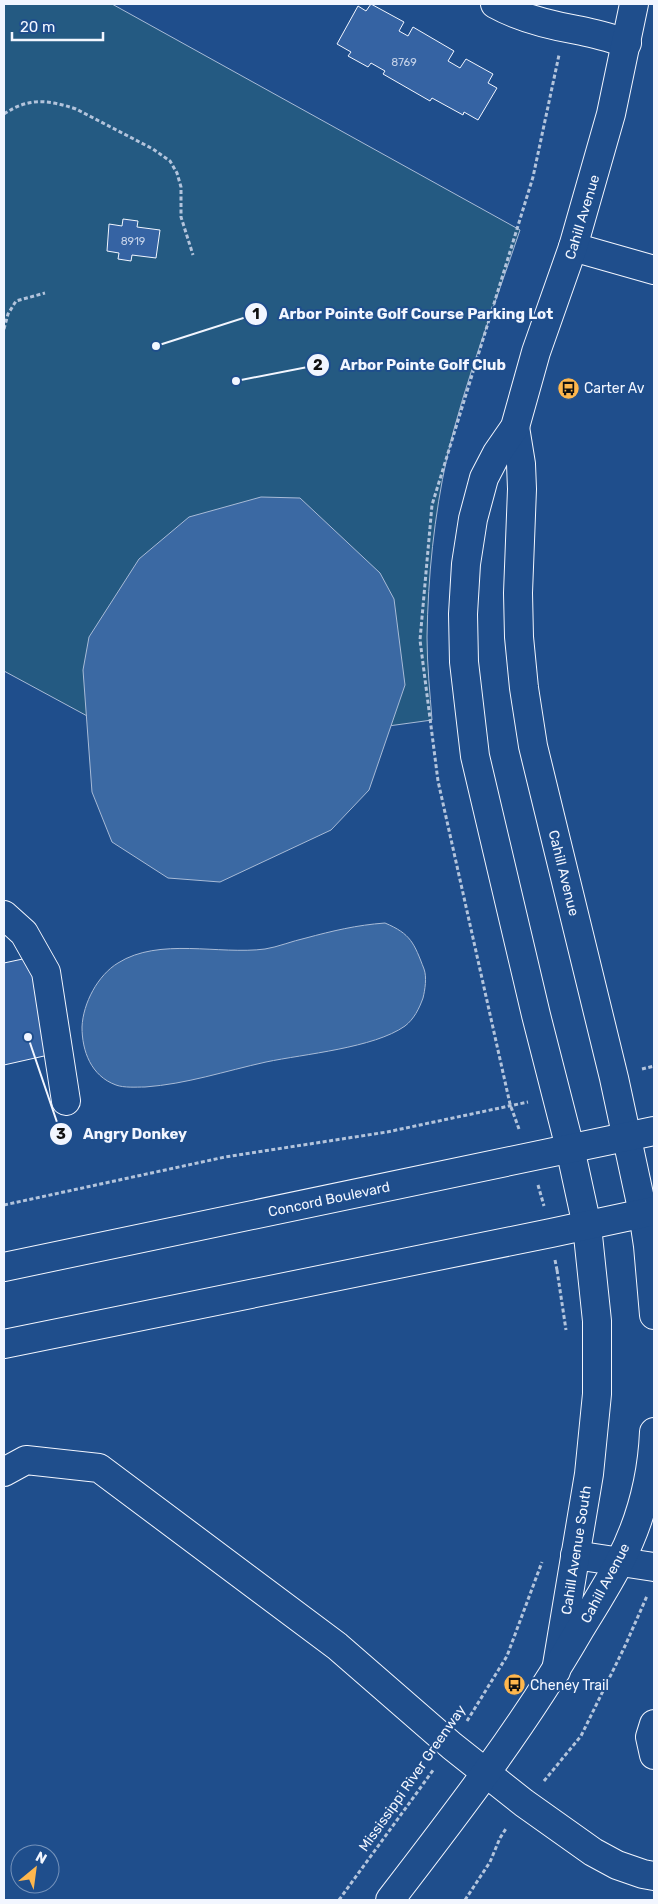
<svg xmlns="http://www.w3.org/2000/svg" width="658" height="1904" font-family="Rubik,sans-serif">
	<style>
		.green { fill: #245a82; stroke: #a8bbd7 }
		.water { fill: #3b69a3; stroke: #a8bbd7 }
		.building { fill: #3563a3; stroke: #f2f6ff }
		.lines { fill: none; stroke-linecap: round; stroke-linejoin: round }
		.minor-casing { stroke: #f2f6ff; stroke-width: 30 }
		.major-casing { stroke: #f2f6ff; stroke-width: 30 }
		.path { stroke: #b3c4dc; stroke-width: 3; stroke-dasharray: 4 2.5; stroke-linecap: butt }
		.minor { stroke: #1f4e8c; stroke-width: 28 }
		.major { stroke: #1f4e8c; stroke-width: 28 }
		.labels { text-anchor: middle; stroke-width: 4; stroke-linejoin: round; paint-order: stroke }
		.number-label { font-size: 11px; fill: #c3d1e8 }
		.street-label { font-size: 14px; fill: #f2f6ff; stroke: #1f4e8c }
		.poi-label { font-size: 14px; fill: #f2f6ff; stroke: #1f4e8c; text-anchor: start }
		.leader { fill: none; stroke: #f2f6ff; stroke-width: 2 }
		.callout-dot { fill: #f2f6ff; stroke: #1f4e8c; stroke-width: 2 }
		.mark-label { font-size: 15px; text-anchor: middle; font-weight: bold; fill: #111 }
		.callout-label { font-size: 15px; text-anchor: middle; font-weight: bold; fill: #f2f6ff; stroke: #1f4e8c; stroke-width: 4; stroke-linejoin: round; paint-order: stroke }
	</style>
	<rect width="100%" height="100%" fill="#1f4e8c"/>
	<!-- green -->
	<path class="green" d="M4,4h108l408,226c-25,75 -55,150 -73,227 -13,60 -19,119 -20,180 0,28 3,56 5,83l-269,37 -159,-86z"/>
	<!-- water -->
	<g class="water">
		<path d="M261,497l39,1 80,75 14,26 11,86 -36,105 -38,40 -111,52 -52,-4 -56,-36 -20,-50 -9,-122 6,-33 50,-78 50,-42z"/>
		<path d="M385,923c26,11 29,20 39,46 3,8 1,21 -1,29 -4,11 -9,21 -18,28 -31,22 -101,28 -139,36 -41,9 -79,22 -121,25 -9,0 -21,1 -29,-2 -25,-9 -34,-34 -34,-58 1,-24 16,-52 36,-64 41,-26 101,-8 147,-14 13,-2 27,-8 41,-11 26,-7 51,-13 79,-15z"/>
	</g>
	<!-- building -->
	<g class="building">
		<path d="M371,4l33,18 -5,9 9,5 5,-9 41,24 -6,10 12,7 6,-9 27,15 -5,9 9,5 -19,32 -14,-8 -1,3 -31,-17 -2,3 -47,-27 2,-3 -14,-8 -3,4 -20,-11 3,-4 -14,-8 21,-38 8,5z"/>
		<path d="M123,219l15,2 -1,6 23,3 -4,28 -24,-3 -1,6 -13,-2 1,-6 -12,-2 2,-27 13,2z"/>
		<path d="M32,957l21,97 -49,11v-102z"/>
	</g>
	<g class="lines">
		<defs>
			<g id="minor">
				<path d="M495,4c25,14 54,21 82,26 17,3 33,8 50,13"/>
				<path d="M573,247l81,23"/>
				<path d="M515,427l6,37 1,25 -4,104 1,44 5,51 9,58 81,332 29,135 5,33 6,69"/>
				<path d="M4,915l20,18 22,39 20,129"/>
				<path d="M4,1472l22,-12 73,8 238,178 115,100 72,57 69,49 24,13 26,9 11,2"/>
				<path d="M575,1555l79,12"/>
				<path d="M556,1671l33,-197 8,-80v-73l-10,-95 -17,-78 -34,-133 -61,-259 -11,-94 -1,-48 3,-50 7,-45 11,-41 13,-25 18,-26 21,-75 37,-105 38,-133 23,-110"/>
				<path d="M654,1724l-4,13 4,18"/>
				<path d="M390,1900c67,-87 134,-174 189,-269 14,-23 28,-45 40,-68 21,-40 33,-86 35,-131"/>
			</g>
			<g id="major">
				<path d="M4,1267l650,-136"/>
				<path d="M4,1344l547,-111 103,-22"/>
			</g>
		</defs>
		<!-- minor casing -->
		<use href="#minor" class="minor-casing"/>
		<!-- major casing -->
		<use href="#major" class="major-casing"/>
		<!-- path -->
		<g class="path">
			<path d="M4,114c25,-17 45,-14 72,-5l77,40 17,12 7,12 4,14v30l12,38"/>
			<path d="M4,329l4,-15 8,-13 29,-8"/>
			<path d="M642,1069l12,-3"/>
			<path d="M519,1129l-9,-25 -72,-323 -18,-141 12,-135 101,-328 26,-122"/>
			<path d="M538,1185l6,21"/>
			<path d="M4,1205l221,-48 162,-25 141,-30"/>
			<path d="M555,1260l2,10"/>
			<path d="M557,1270l9,60"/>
			<path d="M467,1721l40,-65 35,-94"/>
			<path d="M544,1781l37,-45 44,-90 22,-50"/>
			<path d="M339,1900l95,-131"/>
			<path d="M465,1900l25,-38 10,-24 7,-11"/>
		</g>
		<!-- minor -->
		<use href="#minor" class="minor"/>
		<!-- major -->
		<use href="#major" class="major"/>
	</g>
	<!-- icons -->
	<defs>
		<symbol id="bus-disc" viewBox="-11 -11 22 22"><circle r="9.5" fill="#ffb74d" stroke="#1f4e8c"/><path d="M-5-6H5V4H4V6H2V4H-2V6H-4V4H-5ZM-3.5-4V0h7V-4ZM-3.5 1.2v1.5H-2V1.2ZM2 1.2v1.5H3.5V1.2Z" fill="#111"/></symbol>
	</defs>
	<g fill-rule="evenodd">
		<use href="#bus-disc" x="556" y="376" width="25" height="25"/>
		<use href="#bus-disc" x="502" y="1672" width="25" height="25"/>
	</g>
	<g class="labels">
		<!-- number labels -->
		<g class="number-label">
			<text x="404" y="66">8769</text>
			<text x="133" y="245">8919</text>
		</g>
		<!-- street labels -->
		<g class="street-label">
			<text transform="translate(582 217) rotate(-73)" y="5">Cahill Avenue</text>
			<text transform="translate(564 873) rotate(76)" y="5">Cahill Avenue</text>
			<text transform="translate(329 1199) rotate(-12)" y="5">Concord Boulevard</text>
			<text transform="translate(576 1550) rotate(-81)" y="5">Cahill Avenue South</text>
			<text transform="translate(605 1583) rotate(-62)" y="5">Cahill Avenue</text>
			<text transform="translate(412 1778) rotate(-55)" y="5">Mississippi River Greenway</text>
		</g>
		<!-- poi labels -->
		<g class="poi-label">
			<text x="584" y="393">Carter Av</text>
			<text x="530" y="1690">Cheney Trail</text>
		</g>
	</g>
	<!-- callouts -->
	<path class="leader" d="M156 346L256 314M236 381L318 365M28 1037L61 1134"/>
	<g class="callout-dot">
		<circle cx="156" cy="346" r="5"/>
		<circle cx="236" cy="381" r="5"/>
		<circle cx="28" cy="1037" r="5"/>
		<circle cx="256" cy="314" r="12"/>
		<circle cx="318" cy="365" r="12"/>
		<circle cx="61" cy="1134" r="12"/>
	</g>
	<g class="mark-label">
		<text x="256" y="319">1</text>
		<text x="318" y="370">2</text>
		<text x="61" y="1139">3</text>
	</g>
	<g class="callout-label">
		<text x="416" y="319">Arbor Pointe Golf Course Parking Lot</text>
		<text x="423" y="370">Arbor Pointe Golf Club</text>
		<text x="135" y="1139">Angry Donkey</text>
	</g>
	<!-- border -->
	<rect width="658" height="1904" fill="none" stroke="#f2f6ff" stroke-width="10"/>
	<!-- north arrow -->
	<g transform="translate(35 1869) rotate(29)"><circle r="24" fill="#1f4e8c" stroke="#7391ba"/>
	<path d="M0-4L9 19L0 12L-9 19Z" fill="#ffb74d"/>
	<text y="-8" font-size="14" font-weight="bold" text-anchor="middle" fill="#f2f6ff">N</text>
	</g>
	<!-- scale -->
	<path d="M12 32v8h91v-8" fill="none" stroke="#f2f6ff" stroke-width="2.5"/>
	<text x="20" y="32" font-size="15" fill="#f2f6ff" stroke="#1f4e8c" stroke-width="4" paint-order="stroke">20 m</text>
</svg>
